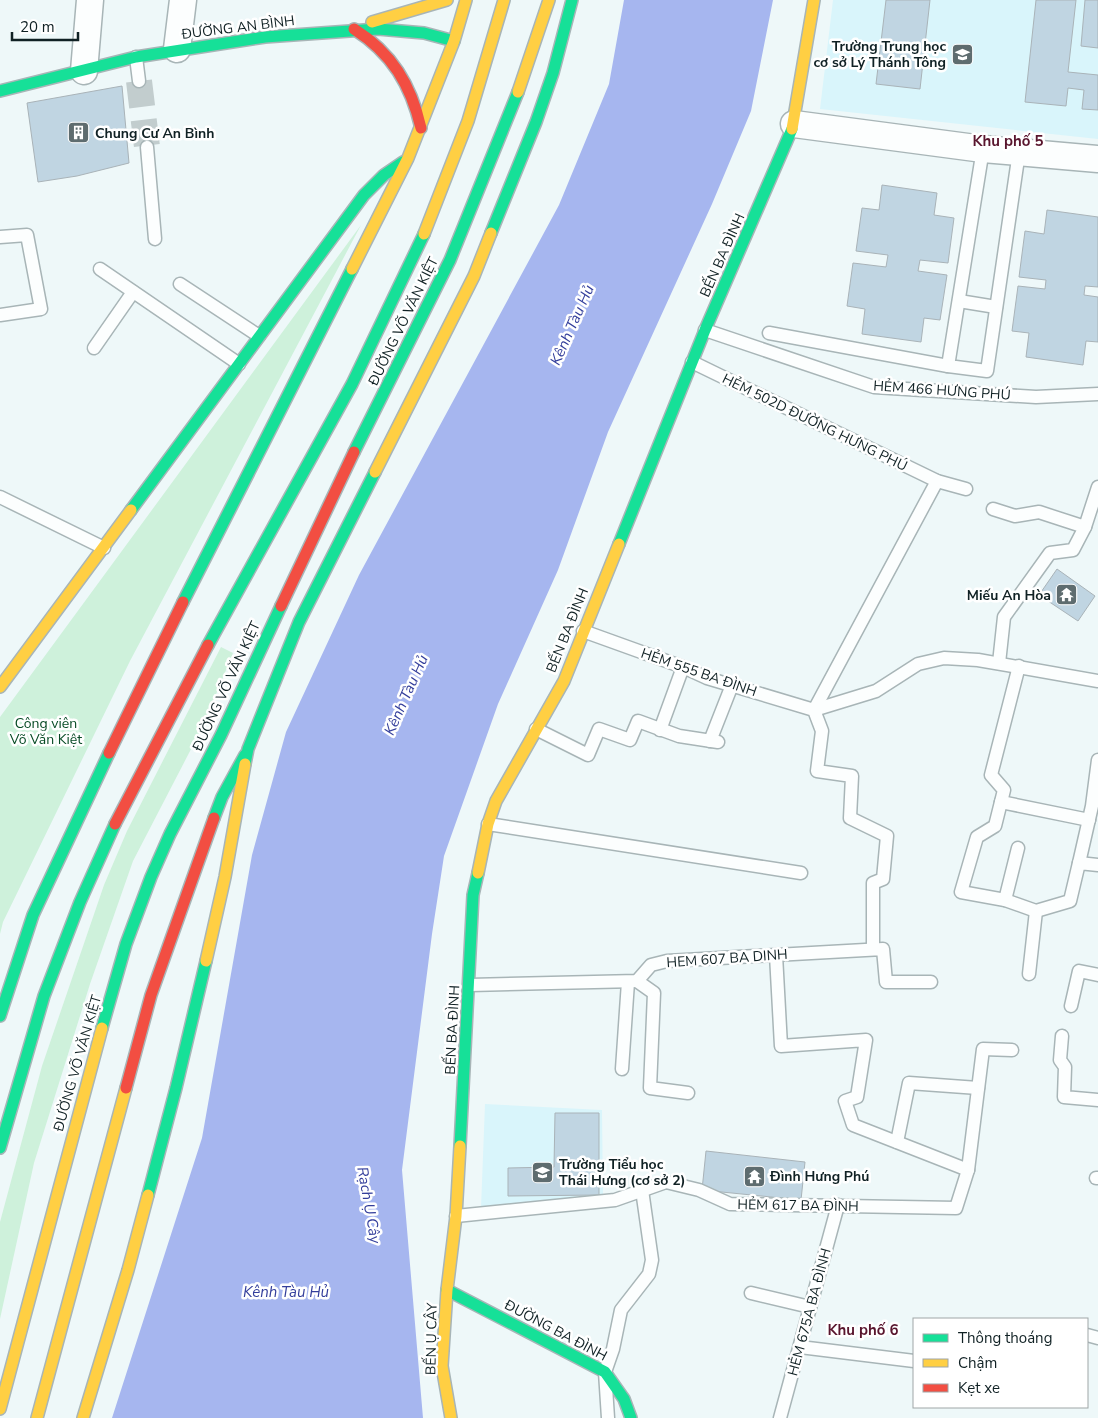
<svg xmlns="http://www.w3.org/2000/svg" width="1098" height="1418" font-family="'Nunito Sans',sans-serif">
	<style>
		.built { fill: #d9f5fb }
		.green { fill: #cef1db }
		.water { fill: #a6b6ef }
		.building { fill: #c0d5e2; stroke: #a9b3b8 }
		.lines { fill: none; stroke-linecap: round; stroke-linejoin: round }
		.street-tunnel { stroke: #c2cdce; stroke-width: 26; stroke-dasharray: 26 13; stroke-linecap: butt }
		.lane-casing { stroke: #a8b5b7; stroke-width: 15 }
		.street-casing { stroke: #a8b5b7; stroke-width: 29 }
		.fast-casing { stroke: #a8b5b7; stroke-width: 14 }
		.slow-casing { stroke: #a8b5b7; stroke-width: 14 }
		.jam-casing { stroke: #a8b5b7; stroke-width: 14 }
		.lane { stroke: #fcfefe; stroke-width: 12 }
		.street { stroke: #fcfefe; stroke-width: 26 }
		.fast { stroke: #16e098; stroke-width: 11 }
		.slow { stroke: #ffcf43; stroke-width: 11 }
		.jam { stroke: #f24e42; stroke-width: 11 }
		.labels { text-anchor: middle; stroke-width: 5; stroke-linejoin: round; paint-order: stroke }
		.street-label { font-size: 14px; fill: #102124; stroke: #fff }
		.poi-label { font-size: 14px; font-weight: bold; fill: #102124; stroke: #fff; text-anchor: start }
		.park-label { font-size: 14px; fill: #074b25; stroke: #fff }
		.neighbourhood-label { font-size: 15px; font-weight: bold; fill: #59162e; stroke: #fff }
		.water-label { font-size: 15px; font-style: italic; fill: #333e9b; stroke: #fff }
	</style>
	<rect width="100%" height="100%" fill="#eef8f9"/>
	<!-- built -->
	<g class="built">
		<path d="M833,0h265v139l-278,-30z"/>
		<path d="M485,1104l117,6 1,86 -122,12z"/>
	</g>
	<!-- green -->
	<g class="green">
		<path d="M361,225l-231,436 -127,261 -3,12v-217z"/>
		<path d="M221,647l12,6 -30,73 -70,135 -43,123 -56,179 -34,156v-97l42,-156 62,-181 23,-54z"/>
	</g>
	<!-- water -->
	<path class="water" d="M624,0h149l-22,111 -39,93 -104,228 -50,138 -60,134 -54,152 -12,78 -30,236 21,248h-311l90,-280 50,-283 34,-123 73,-157 200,-370 50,-121z"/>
	<!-- building -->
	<g class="building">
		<path d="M886,0h44l-10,89 -44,-5z"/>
		<path d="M1036,0h40l-8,72 30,3v35l-16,-1 2,-19 -16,-2 -2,18 -41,-4z"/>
		<path d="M1085,0h13v48l-17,-2z"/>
		<path d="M122,86l7,77 -52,13 -39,6 -11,-79z"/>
		<path d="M882,185l55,8 -3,22 20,3 -6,45 -28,-3 -2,11 29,4 -7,45 -16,-2 -3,24 -59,-8 3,-25 -18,-3 6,-43 33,4 2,-12 -32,-4 6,-43 17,2z"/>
		<path d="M1047,210l51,7v70l-13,-1 -1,9 14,2v45l-12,-1 -3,24 -57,-8 3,-24 -17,-2 6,-45 27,3 1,-9 -27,-3 6,-46 19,3z"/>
		<path d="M1057,569l38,27 -17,25 -39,-26z"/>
		<path d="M555,1113h44v82l-91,1v-28l46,-1z"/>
		<path d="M706,1151l99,11 -4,38 -99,-10z"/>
	</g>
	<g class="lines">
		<!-- street-tunnel -->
		<path class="street-tunnel" d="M139,81l8,66"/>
		<defs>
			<g id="lane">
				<path d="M136,57l3,24"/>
				<path d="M147,147l8,92"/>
				<path d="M983,149l-35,217 39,5 32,-219"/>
				<path d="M0,237l27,-2 14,74 -41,6"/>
				<path d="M100,269l139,95"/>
				<path d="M180,284l79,52"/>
				<path d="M959,301l37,6"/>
				<path d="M705,330l169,57 162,10 62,-3"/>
				<path d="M769,333l179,33"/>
				<path d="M94,348l39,-56"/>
				<path d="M692,362l245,119 29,8"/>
				<path d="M0,497l104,51"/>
				<path d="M993,509l22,7 24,-4 46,15"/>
				<path d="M583,631l100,36 24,11 107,32 8,21 -5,40 35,5 -2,42 37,18 -4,43 -10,4v66"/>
				<path d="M999,663l5,-46 46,-64 23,-3 12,-23 13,-40"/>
				<path d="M1019,666l-28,109 13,15 -9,36 -18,11 -16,55 44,8 31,11 34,-10 9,-38 19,2"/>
				<path d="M814,710l62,-19 42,-27 26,-6 34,2 120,21"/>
				<path d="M814,710l123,-229"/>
				<path d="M536,729l52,26 11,-26 31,11 8,-19 41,15 39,6"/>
				<path d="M660,730l23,-63"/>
				<path d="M710,741l22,-56"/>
				<path d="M1001,802l88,18"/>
				<path d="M488,824l313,49"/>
				<path d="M1079,863l13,-57 6,-46"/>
				<path d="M1005,900l13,-52"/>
				<path d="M776,955l5,91 85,-6 -9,57 -12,4 8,24 115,45"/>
				<path d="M1029,974l7,-63"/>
				<path d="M637,981l17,12 -4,95 38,5"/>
				<path d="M470,985l167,-4 14,-16 16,-4 216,-12 3,33h45"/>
				<path d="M1071,1006l8,-35 19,4"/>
				<path d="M1062,1036l-2,24 5,7 -1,30 34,3"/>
				<path d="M622,1069l6,-87"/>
				<path d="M897,1142l12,-59 69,5"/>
				<path d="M1096,1178h2"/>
				<path d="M456,1216l159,-16 51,-18 33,8 31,14 226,4 12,-38 15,-121 29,1"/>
				<path d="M751,1293l59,14"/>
				<path d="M1087,1335l11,3"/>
				<path d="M800,1347l114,14"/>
				<path d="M608,1418l-3,-46 8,-23 8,-39 28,-36 3,-14 -10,-70"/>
				<path d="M780,1418l58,-213"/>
			</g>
			<g id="street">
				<path d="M177,49l6,-49"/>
				<path d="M84,71l6,-71"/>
				<path d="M794,124l189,25 115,10"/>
			</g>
			<g id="fast">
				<path d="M0,91l136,-34 129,-20 113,-8 46,4 30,8"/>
				<path d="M491,233l45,-111 17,-49 19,-73"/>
				<path d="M354,452l96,-192 68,-168"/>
				<path d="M131,510l233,-315 20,-20 19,-13"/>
				<path d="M619,544l86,-214 87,-201"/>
				<path d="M183,602l169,-333"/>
				<path d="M208,645l144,-261 72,-150"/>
				<path d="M245,764l3,-15 51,-127 76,-150"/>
				<path d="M214,818l8,-21 23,-42"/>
				<path d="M0,1016l33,-101 76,-162"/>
				<path d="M102,1028l24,-84 25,-67 19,-43 51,-99 60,-129"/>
				<path d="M460,1146l13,-251 5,-22"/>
				<path d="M0,1148l44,-152 36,-94 35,-78"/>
				<path d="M148,1195l28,-107 30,-127"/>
				<path d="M447,1290l158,82 19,27 7,19"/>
			</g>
			<g id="slow">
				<path d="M372,22l75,-22"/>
				<path d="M518,92l31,-92"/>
				<path d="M792,129l22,-129"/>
				<path d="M424,234l44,-113 36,-121"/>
				<path d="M352,269l56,-111 46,-117 12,-41"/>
				<path d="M375,472l99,-196 17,-43"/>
				<path d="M0,687l131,-177"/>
				<path d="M478,873l10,-49 8,-23 68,-120 55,-137"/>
				<path d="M206,961l19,-84 20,-113"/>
				<path d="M0,1409l102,-381"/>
				<path d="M37,1418l89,-330"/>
				<path d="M83,1418l45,-148 20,-75"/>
				<path d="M451,1418l-9,-52 5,-76 9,-74 4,-70"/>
			</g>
			<g id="jam">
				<path d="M354,29c38,24 57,56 67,99"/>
				<path d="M281,606l73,-154"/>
				<path d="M109,753l74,-151"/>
				<path d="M115,824l93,-179"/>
				<path d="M126,1088l25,-93 63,-177"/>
			</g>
		</defs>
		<!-- lane casing -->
		<use href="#lane" class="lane-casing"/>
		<!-- street casing -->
		<use href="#street" class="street-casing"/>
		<!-- fast casing -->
		<use href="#fast" class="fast-casing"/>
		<!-- slow casing -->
		<use href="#slow" class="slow-casing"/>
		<!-- jam casing -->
		<use href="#jam" class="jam-casing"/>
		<!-- lane -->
		<use href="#lane" class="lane"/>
		<!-- street -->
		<use href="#street" class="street"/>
		<!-- fast -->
		<use href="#fast" class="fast"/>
		<!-- slow -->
		<use href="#slow" class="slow"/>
		<!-- jam -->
		<use href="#jam" class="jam"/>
	</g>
	<!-- icons -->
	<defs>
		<symbol id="school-square" viewBox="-11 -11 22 22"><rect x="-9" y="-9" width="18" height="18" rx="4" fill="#5e6c6f" stroke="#fff"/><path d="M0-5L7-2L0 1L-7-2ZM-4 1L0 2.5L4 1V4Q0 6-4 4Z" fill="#fff"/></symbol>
		<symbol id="building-square" viewBox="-11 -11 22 22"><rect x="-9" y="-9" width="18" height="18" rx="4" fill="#5e6c6f" stroke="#fff"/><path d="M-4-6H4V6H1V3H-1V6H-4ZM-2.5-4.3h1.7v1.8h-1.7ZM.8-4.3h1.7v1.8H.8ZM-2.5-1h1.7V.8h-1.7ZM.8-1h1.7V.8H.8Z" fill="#fff"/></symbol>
		<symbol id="temple-square" viewBox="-11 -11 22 22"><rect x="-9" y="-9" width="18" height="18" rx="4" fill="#5e6c6f" stroke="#fff"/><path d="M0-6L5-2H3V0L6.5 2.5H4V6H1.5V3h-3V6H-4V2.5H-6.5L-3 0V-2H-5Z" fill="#fff"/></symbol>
	</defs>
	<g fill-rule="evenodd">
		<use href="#school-square" x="950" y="42" width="25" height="25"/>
		<use href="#building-square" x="66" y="120" width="25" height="25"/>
		<use href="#temple-square" x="1054" y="582" width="25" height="25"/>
		<use href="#school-square" x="530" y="1160" width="25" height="25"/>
		<use href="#temple-square" x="742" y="1164" width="25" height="25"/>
	</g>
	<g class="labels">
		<!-- street labels -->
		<g class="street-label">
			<text transform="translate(238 27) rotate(-7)" y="5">ĐƯỜNG AN BÌNH</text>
			<text transform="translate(722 255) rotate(-66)" y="5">BẾN BA ĐÌNH</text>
			<text transform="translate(403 321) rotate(-64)" y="5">ĐƯỜNG VÕ VĂN KIỆT</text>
			<text transform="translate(942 390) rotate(4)" y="5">HẺM 466 HƯNG PHÚ</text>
			<text transform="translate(815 422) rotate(26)" y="5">HẺM 502D ĐƯỜNG HƯNG PHÚ</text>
			<text transform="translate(567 630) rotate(-68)" y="5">BẾN BA ĐÌNH</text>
			<text transform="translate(699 672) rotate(19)" y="5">HẺM 555 BA ĐÌNH</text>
			<text transform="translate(226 686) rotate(-65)" y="5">ĐƯỜNG VÕ VĂN KIỆT</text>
			<text transform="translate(727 958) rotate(-4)" y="5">HEM 607 BA DINH</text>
			<text transform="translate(452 1030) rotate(-87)" y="5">BẾN BA ĐÌNH</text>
			<text transform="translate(77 1063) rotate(-74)" y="5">ĐƯỜNG VÕ VĂN KIỆT</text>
			<text transform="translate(798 1205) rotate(1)" y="5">HẺM 617 BA ĐÌNH</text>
			<text transform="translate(809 1312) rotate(-75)" y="5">HẺM 675A BA ĐÌNH</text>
			<text transform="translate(556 1330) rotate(28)" y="5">ĐƯỜNG BA ĐÌNH</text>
			<text transform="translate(431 1339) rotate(-89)" y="5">BẾN Ụ CÂY</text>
		</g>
		<!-- poi labels -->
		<g class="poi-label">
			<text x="946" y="51" text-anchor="end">Trường Trung học<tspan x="946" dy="16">cơ sở Lý Thánh Tông</tspan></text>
			<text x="95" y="138">Chung Cư An Bình</text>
			<text x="1051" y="600" text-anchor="end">Miếu An Hòa</text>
			<text x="559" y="1169">Trường Tiểu học<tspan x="559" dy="16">Thái Hưng (cơ sở 2)</tspan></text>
			<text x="770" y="1181">Đình Hưng Phú</text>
		</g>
		<!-- park labels -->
		<g class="park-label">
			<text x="46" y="728">Công viên<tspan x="46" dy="16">Võ Văn Kiệt</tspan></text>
		</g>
		<!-- neighbourhood labels -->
		<g class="neighbourhood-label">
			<text x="1008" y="146">Khu phố 5</text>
			<text x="863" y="1335">Khu phố 6</text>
		</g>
		<!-- water labels -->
		<g class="water-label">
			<text transform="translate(572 325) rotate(-66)" y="5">Kênh Tàu Hủ</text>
			<text transform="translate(406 695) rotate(-66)" y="5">Kênh Tàu Hủ</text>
			<text transform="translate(369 1205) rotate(80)" y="5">Rạch Ụ Cây</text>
			<text x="286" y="1297">Kênh Tàu Hủ</text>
		</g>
	</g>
	<!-- legend -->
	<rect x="913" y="1318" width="175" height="90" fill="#ffffff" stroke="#9fa6a7"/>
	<rect x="923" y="1334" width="25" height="8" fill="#16e098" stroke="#9fa6a7"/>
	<text x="958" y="1343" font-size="15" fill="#102124">Thông thoáng</text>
	<rect x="923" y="1359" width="25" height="8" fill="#ffcf43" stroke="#9fa6a7"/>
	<text x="958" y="1368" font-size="15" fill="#102124">Chậm</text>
	<rect x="923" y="1384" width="25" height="8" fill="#f24e42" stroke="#9fa6a7"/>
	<text x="958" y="1393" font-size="15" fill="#102124">Kẹt xe</text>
	<!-- scale -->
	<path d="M12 32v8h66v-8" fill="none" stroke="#102124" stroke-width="2.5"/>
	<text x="20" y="32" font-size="15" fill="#102124" stroke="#ffffff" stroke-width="4" paint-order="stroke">20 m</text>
</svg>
